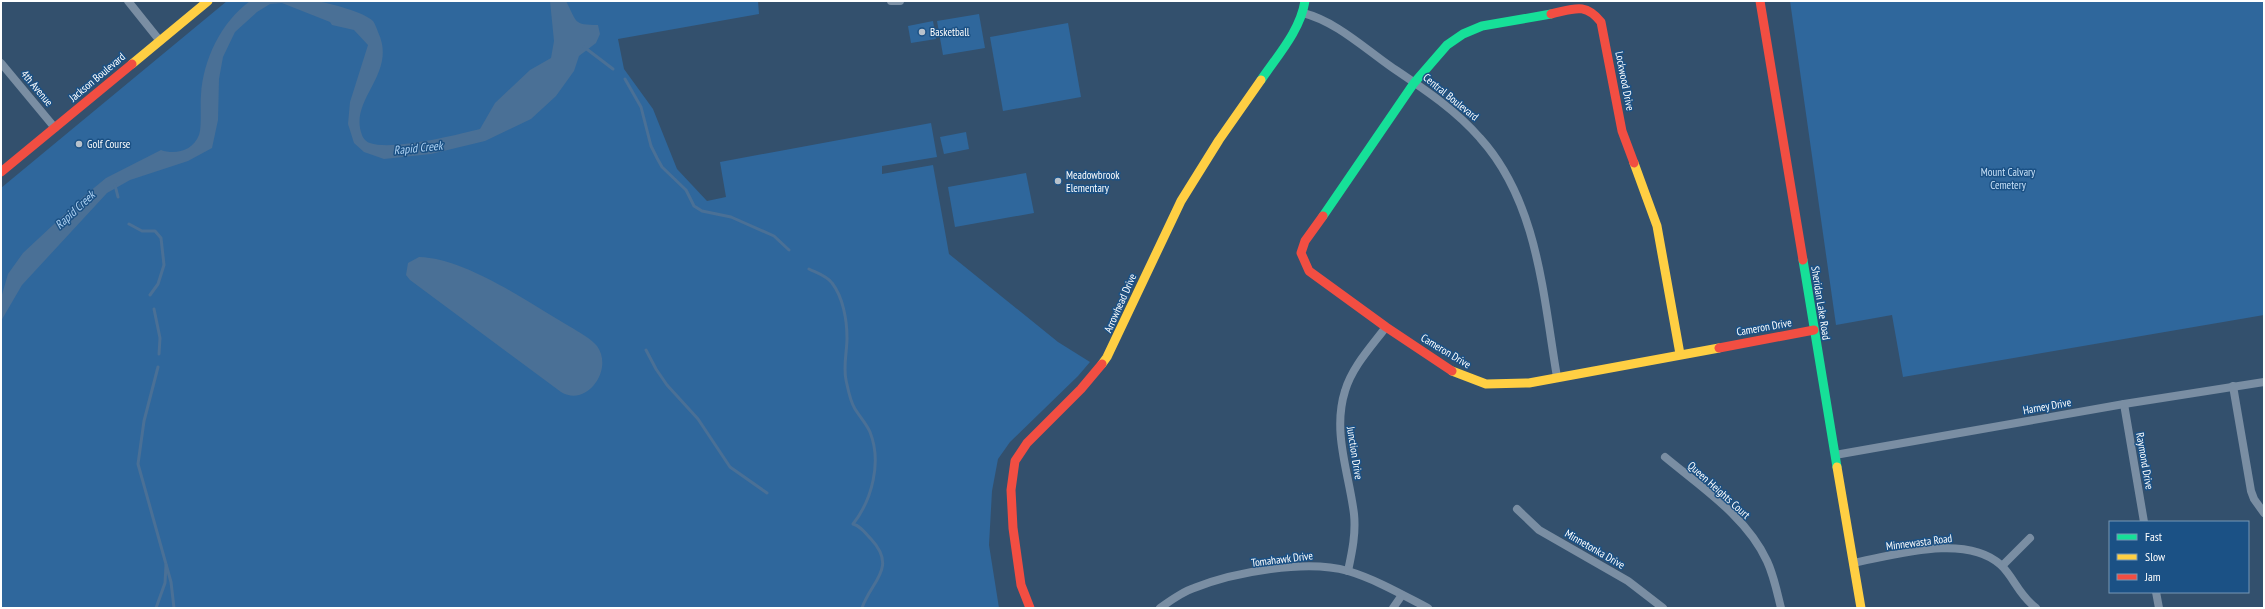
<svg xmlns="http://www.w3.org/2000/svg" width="2265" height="609" font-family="'PT Sans Narrow',sans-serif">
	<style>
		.green { fill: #2f679c }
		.water { fill: #4a7096 }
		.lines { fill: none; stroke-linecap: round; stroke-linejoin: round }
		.stream { stroke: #4a7096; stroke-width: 3 }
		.street { stroke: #7a8ea3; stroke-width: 8 }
		.fast { stroke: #16e098; stroke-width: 9 }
		.slow { stroke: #ffcf43; stroke-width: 9 }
		.jam { stroke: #f24e42; stroke-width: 9 }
		.poi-dot { fill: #b8c2cc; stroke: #1b5185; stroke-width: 1.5 }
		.labels { text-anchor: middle; stroke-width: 3; stroke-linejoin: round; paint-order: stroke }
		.poi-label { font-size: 11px; fill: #fff; stroke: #1b5185; text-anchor: start }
		.street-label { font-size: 11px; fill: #fff; stroke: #1b5185 }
		.park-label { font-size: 11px; fill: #c7e1f8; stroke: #1b5185 }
		.water-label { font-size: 12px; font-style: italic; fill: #aed2f3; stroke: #1b5185 }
	</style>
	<rect width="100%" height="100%" fill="#33506d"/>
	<!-- green -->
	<g class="green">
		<path d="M227,1h531l1,13 -141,25 6,30 29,40 24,60 30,32 19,-4 -6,-35 211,-39 6,34 -55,9v8l51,-9 16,89 109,88 32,20 -12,14 -68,66 -12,17 -6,32 -3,54 10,63h-998v-420z"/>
		<path d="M1790,1h474v314l-361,62 -11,-62 -56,10z"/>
		<path d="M979,14l6,34 -42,7 -6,-34z"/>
		<path d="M933,21l3,18 -25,4 -3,-17z"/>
		<path d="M1068,23l13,74 -78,14 -13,-74z"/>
		<path d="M966,132l3,17 -25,5 -4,-17z"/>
		<path d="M1026,173l8,40 -79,14 -7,-40z"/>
	</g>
	<!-- water -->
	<g class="water">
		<path d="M250,1c21,0 45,-1 66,0 13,2 48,11 57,20 2,3 4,8 5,11 20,42 -30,67 -16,103 1,3 4,7 8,8 22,8 86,-8 110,-14l15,-26 35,-33 21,-12 3,-17 -4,-40h16c11,21 7,24 32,24l2,9 -4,9 -17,13 -5,15 -18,25 -25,23 -46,22 -54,13 -47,5 -20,-7 -10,-9 -6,-19 2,-22 18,-57 -14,-15 -22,-5 -2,-3 -48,-19 -12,1 -13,8 -22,20 -12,25 -4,22 -1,41 -6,28 -24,13 -58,19 -23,13 -85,92 -21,36v-23l7,-24 15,-21 60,-56 23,-19 55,-28c14,5 32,1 38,-15 3,-8 1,-30 2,-40 2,-35 20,-73 49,-94z"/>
		<path d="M419,257c48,1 113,48 155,72 8,5 17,10 23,17 17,23 -10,62 -36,46l-151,-112 -4,-5 2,-12z"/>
	</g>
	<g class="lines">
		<!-- stream -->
		<g class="stream">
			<path d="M584,47l29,22"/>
			<path d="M625,79l16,28 10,39 6,12 5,9 24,23 8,16 8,5 29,6 43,19 15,14"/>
			<path d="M115,185l3,12"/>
			<path d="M129,224l13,7h13l6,7 3,27 -6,19 -8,11"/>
			<path d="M809,269c8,4 18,7 23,14 11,14 15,37 15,55 0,14 -4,28 -1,42 2,9 4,21 9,29 5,8 11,14 15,23 12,30 2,68 -17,92 9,3 11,8 18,15 27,29 0,42 -9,69"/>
			<path d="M154,309l6,29 -1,16"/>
			<path d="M646,350l10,19 11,16 31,34 32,48 37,26"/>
			<path d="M158,367l-14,54 -6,43 33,118 3,26"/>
			<path d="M156,608l9,-25 1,-18"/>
		</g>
		<!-- street -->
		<g class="street">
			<path d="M128,1l32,40"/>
			<path d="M891,1h9"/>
			<path d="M1303,13c32,8 60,34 87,53 31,21 65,43 90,72 58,64 63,157 77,239"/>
			<path d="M1,63l54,65"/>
			<path d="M2233,386l18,105 3,8 10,14"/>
			<path d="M2124,404l20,118"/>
			<path d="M1835,455l289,-51 140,-22"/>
			<path d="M1665,457c36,30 82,60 102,104 7,15 10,31 14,47"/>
			<path d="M1517,509l22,21 89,51 35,27"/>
			<path d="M1853,563c42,-8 113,-30 148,2 14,14 17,29 35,43"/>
			<path d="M2002,566l28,-28"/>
			<path d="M1348,571c4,-19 8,-37 6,-57 -5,-41 -22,-82 -9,-123 7,-24 26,-44 41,-64"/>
			<path d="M2156,592l3,16"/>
			<path d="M1160,608c11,-8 22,-16 34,-20 40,-16 113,-29 154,-17 27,8 55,24 80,37"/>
			<path d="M1393,608l9,-13"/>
		</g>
		<!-- fast -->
		<g class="fast">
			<path d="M1261,80c17,-25 39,-49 44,-79"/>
			<path d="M1323,216l91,-133 33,-38 16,-11 19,-8 69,-12"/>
			<path d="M1803,260l34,207"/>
		</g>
		<!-- slow -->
		<g class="slow">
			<path d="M132,64l76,-63"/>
			<path d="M1634,163l23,63 23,128"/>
			<path d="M1102,364l5,-7 74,-156 38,-61 42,-60"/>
			<path d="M1452,371l34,13 43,-1 190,-35"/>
			<path d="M1837,467l24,141"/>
		</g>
		<!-- jam -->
		<g class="jam">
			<path d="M1760,1l43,259"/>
			<path d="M1551,14c23,-5 34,-12 50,8l21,109 12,32"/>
			<path d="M1,172l131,-108"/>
			<path d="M1323,216l-18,25 -4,12 8,18 77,56 66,44"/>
			<path d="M1719,348l95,-18"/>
			<path d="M1030,608l-9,-23 -8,-57 -2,-38 4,-29 12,-18 54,-54 21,-25"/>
		</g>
	</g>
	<!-- markers -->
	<g class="poi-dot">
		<circle cx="922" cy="32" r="4"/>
		<circle cx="79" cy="144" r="4"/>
		<circle cx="1058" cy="181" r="4"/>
	</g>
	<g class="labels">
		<!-- poi labels -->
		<g class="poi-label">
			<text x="930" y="36">Basketball</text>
			<text x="87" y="148">Golf Course</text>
			<text x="1066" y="179">Meadowbrook<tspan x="1066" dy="13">Elementary</tspan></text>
		</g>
		<!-- street labels -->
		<g class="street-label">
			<text transform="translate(97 77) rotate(-40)" y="4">Jackson Boulevard</text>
			<text transform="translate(1625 81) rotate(79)" y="4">Lockwood Drive</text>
			<text transform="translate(37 88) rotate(50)" y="4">4th Avenue</text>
			<text transform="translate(1451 97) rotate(39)" y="4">Central Boulevard</text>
			<text transform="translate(1120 303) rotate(-66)" y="4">Arrowhead Drive</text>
			<text transform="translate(1821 303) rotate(81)" y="4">Sheridan Lake Road</text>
			<text transform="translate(1764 327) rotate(-10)" y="4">Cameron Drive</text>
			<text transform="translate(1446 351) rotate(31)" y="4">Cameron Drive</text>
			<text transform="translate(2047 406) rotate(-10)" y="4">Harney Drive</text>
			<text transform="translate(1355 453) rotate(81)" y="4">Junction Drive</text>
			<text transform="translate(2145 461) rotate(80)" y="4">Raymond Drive</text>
			<text transform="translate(1719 490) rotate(42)" y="4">Queen Heights Court</text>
			<text transform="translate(1919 542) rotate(-7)" y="4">Minnewasta Road</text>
			<text transform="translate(1595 549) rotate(30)" y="4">Minnetonka Drive</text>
			<text transform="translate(1282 559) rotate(-7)" y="4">Tomahawk Drive</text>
		</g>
		<!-- park labels -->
		<g class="park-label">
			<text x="2008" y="176">Mount Calvary<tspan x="2008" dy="13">Cemetery</tspan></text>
		</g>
		<!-- water labels -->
		<g class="water-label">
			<text transform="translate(418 148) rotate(-6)" y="4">Rapid Creek</text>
			<text transform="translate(75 210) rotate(-43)" y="4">Rapid Creek</text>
		</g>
	</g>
	<!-- border -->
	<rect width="2265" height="609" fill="none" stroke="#ffffff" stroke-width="4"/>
	<!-- legend -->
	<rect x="2109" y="521" width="140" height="72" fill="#1b5185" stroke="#7697b6"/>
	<rect x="2117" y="534" width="20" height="6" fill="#16e098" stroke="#7697b6"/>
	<text x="2145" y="541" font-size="12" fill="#ffffff">Fast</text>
	<rect x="2117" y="554" width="20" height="6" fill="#ffcf43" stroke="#7697b6"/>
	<text x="2145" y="561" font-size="12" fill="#ffffff">Slow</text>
	<rect x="2117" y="574" width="20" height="6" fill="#f24e42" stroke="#7697b6"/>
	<text x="2145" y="581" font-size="12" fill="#ffffff">Jam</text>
</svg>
